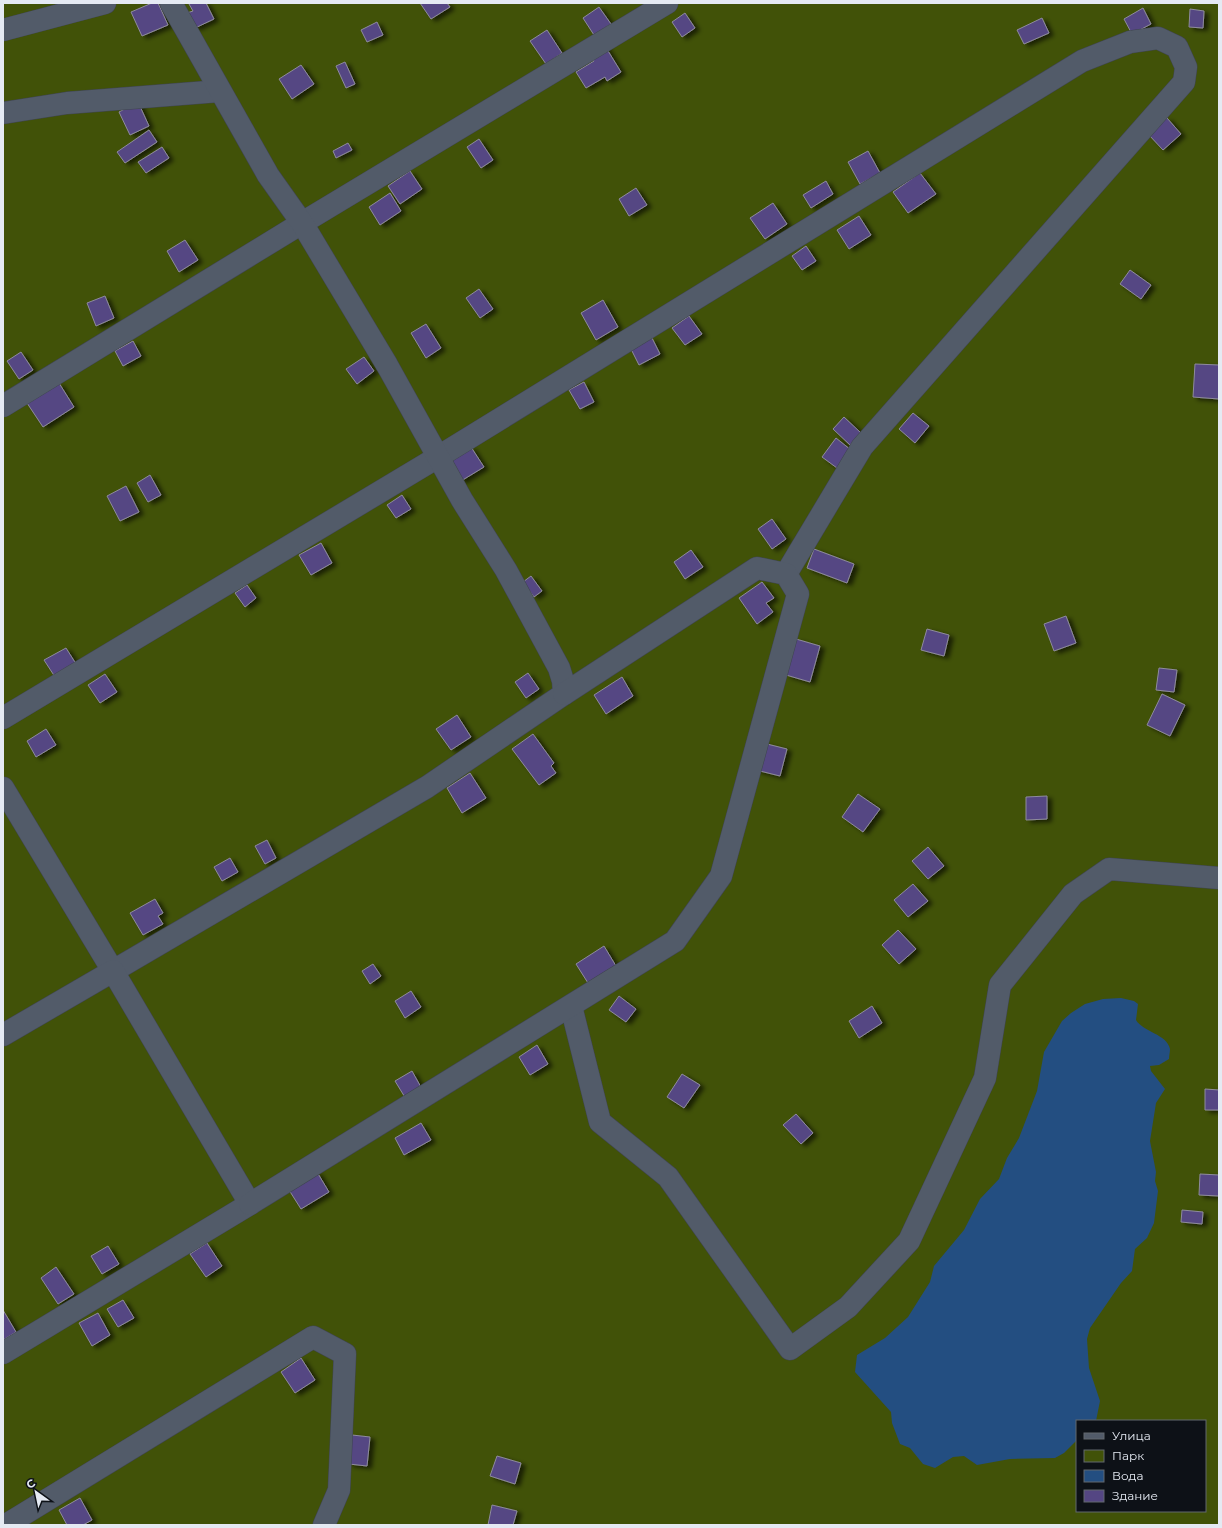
<svg xmlns="http://www.w3.org/2000/svg" width="1222" height="1528" font-family="Montserrat,sans-serif">
	<style>
		.green { fill: #415208; fill-rule: evenodd }
		.water { fill: #234e81 }
		.building { fill: #544683; stroke: #8e8b9d; filter: url(#shadow) }
		.lines { fill: none; stroke-linecap: round; stroke-linejoin: round }
		.minor-casing { stroke: #3f4550; stroke-width: 23 }
		.minor { stroke: #525b69; stroke-width: 22 }
	</style>
	<defs>
		<filter id="shadow"><feDropShadow dx="4.5" dy="2.5" stdDeviation="2" flood-color="#0009"/></filter>
	</defs>
	<rect width="100%" height="100%" fill="#212835"/>
	<!-- green -->
	<path class="green" d="M3,3h1216v1522h-1216zM1077,1421h128v90h-128z"/>
	<!-- water -->
	<path class="water" d="M1121,998l13,3 4,3 -2,16c7,12 31,14 34,29 0,3 -1,7 -1,10l-10,6 -9,1 1,5 14,18 -9,14 -6,38 6,31 -1,9 3,10 -4,32 -7,15 -12,11 -3,22 -11,12 -31,45 -3,11 2,29 11,33 -4,20h-19v19l-13,13 -9,5 -45,1 -33,6 -13,-9 -11,1 -18,11 -12,-4 -13,-16 -10,-4 -8,-21 -1,-11 -36,-40 2,-17 28,-17 23,-21 22,-35 4,-16 30,-36 16,-31 19,-20 8,-21 12,-20 18,-47 7,-39 18,-31 9,-8 14,-9 18,-5z"/>
	<!-- building -->
	<g class="building">
		<path d="M152,3h6l10,22 -26,11 -11,-24z"/>
		<path d="M191,3h15l8,16 -19,9 -8,-15 6,-2 -4,-7z"/>
		<path d="M420,3h27l3,4 -19,12z"/>
		<path d="M599,7l12,17 -17,11 -11,-17z"/>
		<path d="M1143,8l8,16 -19,10 -8,-15z"/>
		<path d="M1190,9l14,2 -1,17 -14,-1z"/>
		<path d="M685,13l10,15 -13,9 -10,-15z"/>
		<path d="M1042,18l7,15 -25,11 -7,-14z"/>
		<path d="M377,22l6,13 -16,7 -6,-12z"/>
		<path d="M547,30l15,23 -16,11 -16,-23z"/>
		<path d="M605,46l16,26 -14,9 -2,-4 -19,11 -10,-16 18,-11 -4,-6z"/>
		<path d="M345,62l10,22 -9,4 -10,-22z"/>
		<path d="M301,65l13,19 -22,15 -13,-20z"/>
		<path d="M138,102l11,24 -19,9 -11,-23z"/>
		<path d="M1167,118l14,16 -18,16 -14,-15z"/>
		<path d="M149,130l8,12 -32,21 -8,-11z"/>
		<path d="M479,139l14,21 -12,8 -14,-21z"/>
		<path d="M348,143l4,7 -16,8 -3,-7z"/>
		<path d="M162,147l7,11 -23,15 -8,-11z"/>
		<path d="M868,151l12,22 -20,11 -12,-22z"/>
		<path d="M410,171l12,18 -22,15 -12,-18z"/>
		<path d="M920,173l16,21 -28,19 -15,-21z"/>
		<path d="M826,181l7,13 -22,14 -8,-13z"/>
		<path d="M636,188l11,17 -18,11 -10,-17z"/>
		<path d="M390,193l11,18 -21,14 -11,-18z"/>
		<path d="M773,203l14,21 -22,15 -15,-21z"/>
		<path d="M859,216l12,19 -22,14 -12,-19z"/>
		<path d="M185,240l13,20 -19,12 -12,-21z"/>
		<path d="M806,246l10,15 -14,9 -10,-14z"/>
		<path d="M1130,270l21,15 -10,14 -21,-15z"/>
		<path d="M479,289l14,20 -13,9 -14,-20z"/>
		<path d="M105,296l9,22 -18,8 -9,-23z"/>
		<path d="M603,300l15,27 -22,13 -15,-27z"/>
		<path d="M689,316l13,18 -17,11 -13,-17z"/>
		<path d="M426,324l15,24 -15,10 -15,-25z"/>
		<path d="M652,338l8,16 -21,11 -8,-16z"/>
		<path d="M133,341l8,15 -18,10 -8,-15z"/>
		<path d="M21,352l12,18 -14,9 -12,-18z"/>
		<path d="M364,357l10,14 -17,13 -11,-15z"/>
		<path d="M1195,364l24,1v34l-26,-2z"/>
		<path d="M584,382l10,20 -14,7 -11,-19z"/>
		<path d="M59,383l15,24 -31,20 -16,-24z"/>
		<path d="M913,413l16,13 -14,17 -16,-14z"/>
		<path d="M844,417l17,16 -11,12 -17,-16z"/>
		<path d="M836,438l15,12 -14,18 -15,-11z"/>
		<path d="M471,447l13,20 -23,14 -13,-20z"/>
		<path d="M150,475l11,20 -13,7 -11,-19z"/>
		<path d="M126,486l13,26 -19,9 -13,-25z"/>
		<path d="M402,495l9,14 -15,9 -9,-13z"/>
		<path d="M772,519l14,20 -14,10 -14,-20z"/>
		<path d="M321,543l11,20 -21,12 -12,-20z"/>
		<path d="M814,549l40,15 -7,19 -40,-15z"/>
		<path d="M691,550l12,17 -18,12 -11,-17z"/>
		<path d="M531,576l11,15 -8,6 -11,-15z"/>
		<path d="M762,582l12,16 -8,5 7,9 -16,12 -18,-26z"/>
		<path d="M247,585l9,13 -11,9 -10,-14z"/>
		<path d="M1066,616l10,27 -22,8 -10,-27z"/>
		<path d="M927,629l22,6 -5,21 -23,-6z"/>
		<path d="M796,639l24,7 -10,36 -24,-7z"/>
		<path d="M66,648l12,19 -21,13 -13,-20z"/>
		<path d="M1159,668l18,2 -3,22 -18,-2z"/>
		<path d="M528,673l11,16 -13,9 -11,-16z"/>
		<path d="M105,674l12,18 -17,11 -12,-18z"/>
		<path d="M622,677l11,19 -27,18 -12,-19z"/>
		<path d="M1162,694l23,11 -15,31 -23,-11z"/>
		<path d="M457,715l14,22 -20,13 -15,-21z"/>
		<path d="M46,729l10,16 -20,12 -9,-16z"/>
		<path d="M533,734l21,29 -3,3 5,7 -17,12 -27,-36z"/>
		<path d="M763,743l24,6 -7,27 -24,-6z"/>
		<path d="M470,773l16,25 -24,15 -15,-25z"/>
		<path d="M858,794l22,15 -17,23 -21,-15z"/>
		<path d="M1047,796v23l-21,1v-23z"/>
		<path d="M267,840l9,18 -11,6 -10,-18z"/>
		<path d="M928,847l16,19 -16,13 -16,-18z"/>
		<path d="M230,858l8,14 -16,9 -8,-14z"/>
		<path d="M913,884l15,17 -20,16 -14,-17z"/>
		<path d="M155,899l8,14 -5,3 5,8 -20,11 -13,-22z"/>
		<path d="M898,930l18,19 -17,15 -17,-19z"/>
		<path d="M604,946l12,20 -28,17 -12,-19z"/>
		<path d="M373,964l8,12 -11,8 -8,-13z"/>
		<path d="M411,991l10,16 -16,11 -10,-17z"/>
		<path d="M619,996l17,13 -10,13 -17,-12z"/>
		<path d="M872,1006l10,17 -23,15 -10,-17z"/>
		<path d="M537,1045l11,19 -18,11 -11,-18z"/>
		<path d="M412,1071l10,18 -16,10 -11,-18z"/>
		<path d="M682,1074l18,11 -16,23 -17,-11z"/>
		<path d="M1205,1089l14,1v20h-14z"/>
		<path d="M796,1114l17,19 -12,11 -18,-19z"/>
		<path d="M421,1123l10,17 -27,15 -9,-17z"/>
		<path d="M317,1172l12,20 -28,17 -12,-19z"/>
		<path d="M1200,1174l19,1v21l-20,-1z"/>
		<path d="M1182,1210l21,2 -1,12 -21,-2z"/>
		<path d="M207,1243l15,23 -16,11 -16,-23z"/>
		<path d="M108,1246l11,18 -17,10 -11,-18z"/>
		<path d="M56,1267l18,27 -16,10 -17,-26z"/>
		<path d="M123,1300l11,18 -16,9 -11,-18z"/>
		<path d="M3,1310l13,22 -13,8z"/>
		<path d="M98,1313l12,22 -18,11 -13,-23z"/>
		<path d="M301,1358l14,22 -20,13 -14,-21z"/>
		<path d="M352,1435l18,2 -3,29 -18,-2z"/>
		<path d="M497,1456l24,7 -6,21 -25,-8z"/>
		<path d="M80,1498l12,22 -9,5h-16l-8,-15z"/>
		<path d="M492,1505l25,6 -4,14h-25z"/>
	</g>
	<g class="lines">
		<defs>
			<g id="minor">
				<path d="M3,30l102,-27"/>
				<path d="M3,113l64,-10 153,-12"/>
				<path d="M3,406l299,-183 365,-220"/>
				<path d="M3,718l435,-261 644,-396 48,-19 28,-4 19,9 9,20 -2,15 -322,365 -76,127"/>
				<path d="M3,788l110,183 314,-184 137,-93 -1,-13 -4,-13 -53,-98 -44,-70 -75,-135 -85,-142 -34,-48 -97,-172"/>
				<path d="M571,1006l29,116 68,55 122,172 58,-42 61,-66 76,-163 15,-93 73,-91 36,-25 110,9"/>
				<path d="M3,1035l110,-64 137,233 -247,149"/>
				<path d="M250,1204l425,-263 46,-65 77,-282 -12,-20 -29,-6 -193,126"/>
				<path d="M6,1525l307,-188 32,17 -6,136 -15,35"/>
			</g>
		</defs>
		<!-- minor casing -->
		<use href="#minor" class="minor-casing"/>
		<!-- minor -->
		<use href="#minor" class="minor"/>
	</g>
	<!-- border -->
	<rect width="1222" height="1528" fill="none" stroke="#e5eaf3" stroke-width="8"/>
	<!-- legend -->
	<rect x="1076" y="1420" width="130" height="92" fill="#0d1117" stroke="#63686f"/>
	<rect x="1084" y="1433" width="20" height="6" fill="#525b69" stroke="#63686f"/>
	<text x="1112" y="1440" font-size="12" fill="#e5eaf3">Улица</text>
	<rect x="1084" y="1450" width="20" height="12" fill="#415208" stroke="#63686f"/>
	<text x="1112" y="1460" font-size="12" fill="#e5eaf3">Парк</text>
	<rect x="1084" y="1470" width="20" height="12" fill="#234e81" stroke="#63686f"/>
	<text x="1112" y="1480" font-size="12" fill="#e5eaf3">Вода</text>
	<rect x="1084" y="1490" width="20" height="12" fill="#544683" stroke="#63686f"/>
	<text x="1112" y="1500" font-size="12" fill="#e5eaf3">Здание</text>
	<!-- north arrow -->
	<g transform="translate(36 1492) rotate(327)" stroke="#0d1117" stroke-width="3" paint-order="stroke">
	<path d="M0-3L7 15L0 10L-7 15Z" fill="#e5eaf3"/>
	<text y="-6" font-size="11" font-weight="bold" text-anchor="middle" fill="#e5eaf3">С</text>
	</g>
</svg>
